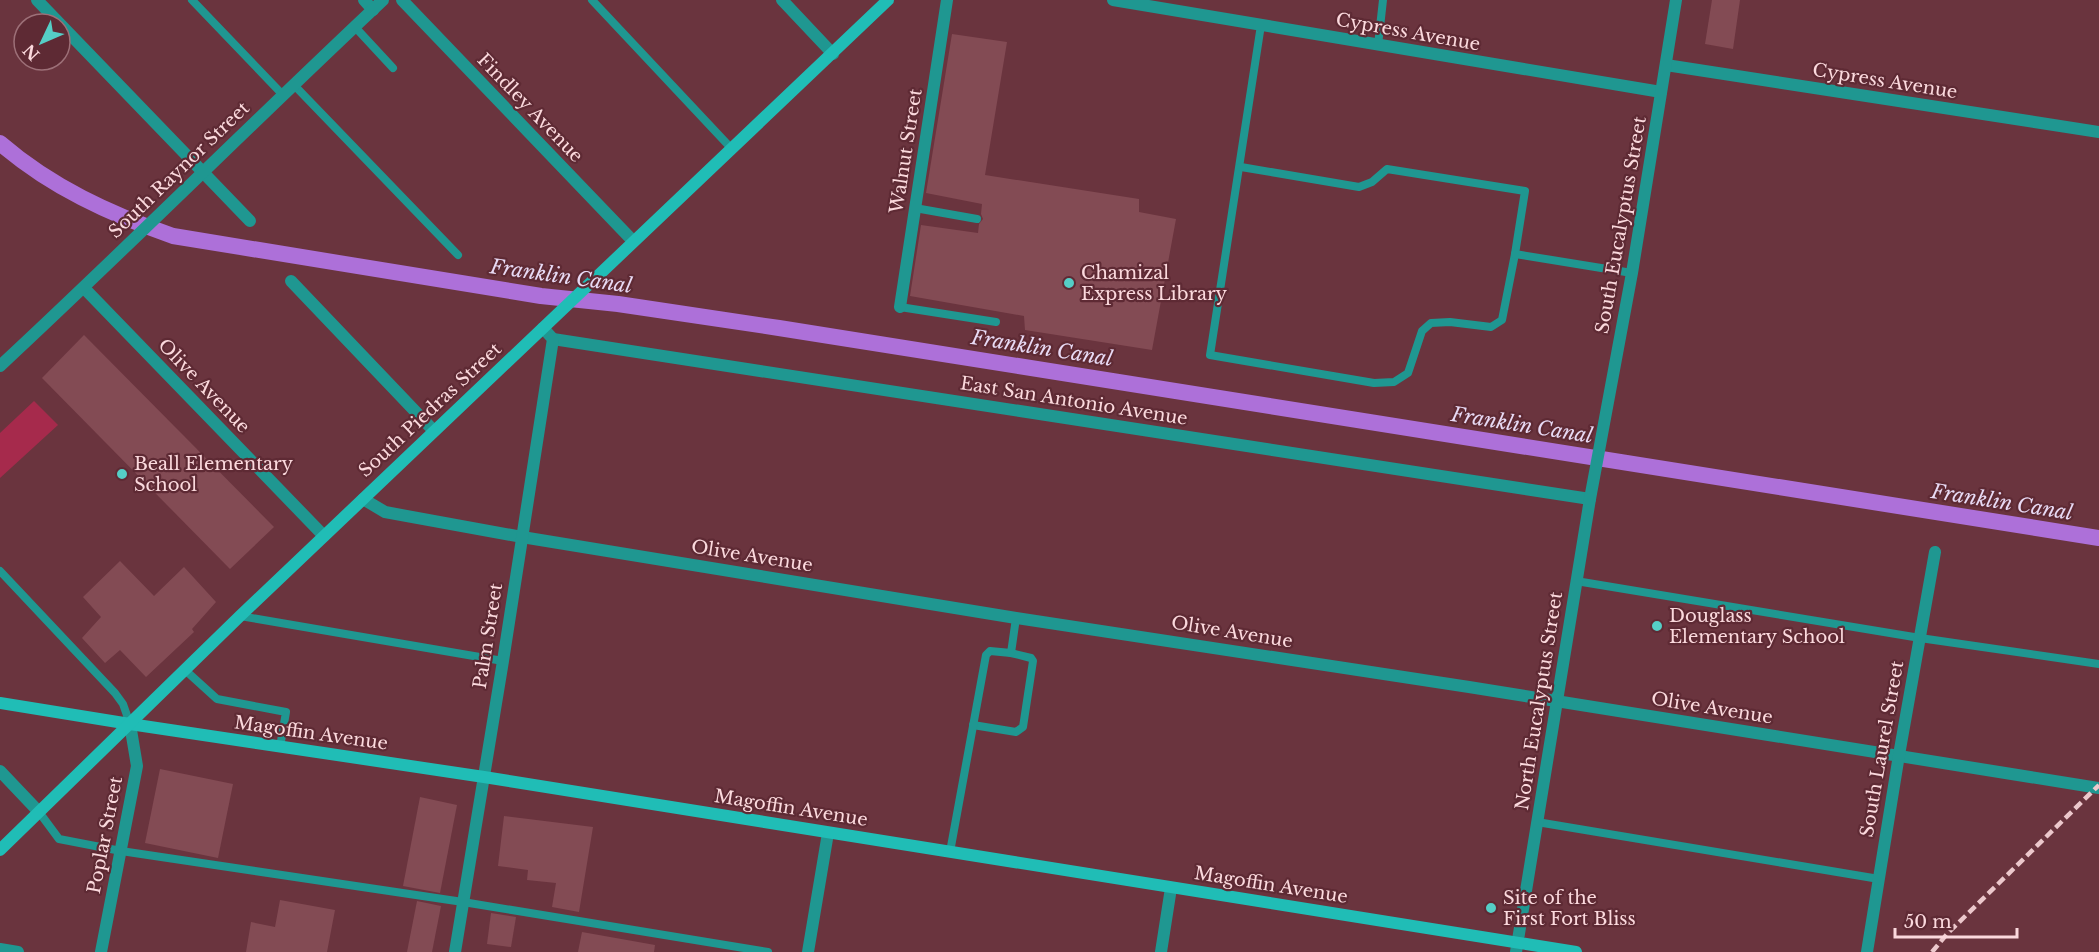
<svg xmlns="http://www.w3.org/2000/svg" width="2099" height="952" font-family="'Libre Baskerville',serif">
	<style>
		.green { fill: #a62a4c }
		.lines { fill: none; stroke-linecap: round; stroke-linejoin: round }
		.canal { stroke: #ad70d9; stroke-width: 16 }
		.building { fill: #834b54 }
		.lane { stroke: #1f9791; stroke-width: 8 }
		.street { stroke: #1f9791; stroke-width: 12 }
		.secondary { stroke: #20bdb6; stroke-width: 12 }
		.rail { stroke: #ecc8cc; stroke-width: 4.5; stroke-dasharray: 9 4.5; stroke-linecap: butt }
		.poi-dot { fill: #55cec6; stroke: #5e2a34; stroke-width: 2 }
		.labels { text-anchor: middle; stroke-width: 4.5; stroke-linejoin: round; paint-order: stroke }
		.street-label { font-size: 18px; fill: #fbd9dd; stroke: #5e2a34 }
		.poi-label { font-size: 18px; fill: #fbd9dd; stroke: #5e2a34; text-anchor: start }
		.water-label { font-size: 20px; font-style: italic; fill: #e8daf4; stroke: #5e2a34 }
	</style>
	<rect width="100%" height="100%" fill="#6a343e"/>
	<!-- green -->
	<path class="green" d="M34,401l24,24 -58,53v-45z"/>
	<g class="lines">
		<!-- canal -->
		<path class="canal" d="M0,143c51,44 110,71 173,93l368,60 77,8 161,24 1320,210"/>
	</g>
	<!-- building -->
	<g class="building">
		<path d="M1712,0h28l-7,49 -28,-5z"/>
		<path d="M952,34l55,8 -22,133 154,24v13l37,7 -24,131 -127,-20 -1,-14 -114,-20 11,-71 57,8 1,-9 4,-5 -2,-5 1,-10 -56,-11z"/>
		<path d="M84,335l190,192 -44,42 -188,-191z"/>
		<path d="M120,561l34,35 30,-29 32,35 -24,27 2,3 -48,45 -26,-27 -15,13 -23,-25 19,-21 -18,-20z"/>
		<path d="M160,769l73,15 -15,74 -73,-15z"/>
		<path d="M420,797l37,8 -17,88 -37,-7z"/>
		<path d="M504,816l89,11 -14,85 -27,-5 4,-24 -29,-3 1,-10 -30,-4z"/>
		<path d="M280,900l55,10 -8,42h-81l5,-30 24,5z"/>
		<path d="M417,901l24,5 -9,46h-25z"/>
		<path d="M491,913l25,4 -5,30 -24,-3z"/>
		<path d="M582,932l73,13 -1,7h-76z"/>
	</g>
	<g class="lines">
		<!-- lane -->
		<g class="lane">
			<path d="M192,0l91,95"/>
			<path d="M592,0l139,148"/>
			<path d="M1261,25l-51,330 164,28 20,-1 14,-9 14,-42 9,-8 19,-1 41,5 11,-7 13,-66"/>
			<path d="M355,27l38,41"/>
			<path d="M1378,45l5,-45"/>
			<path d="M294,85l164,170"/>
			<path d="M1241,167l118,20 13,-5 15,-13 138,22 -10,63 117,19"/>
			<path d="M915,208l62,11"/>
			<path d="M900,307l96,15"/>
			<path d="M0,571l115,122 8,11 7,20"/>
			<path d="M1576,581l344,57 179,26"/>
			<path d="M240,616l263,45"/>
			<path d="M185,670l32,29 69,13 -6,35"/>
			<path d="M973,725l43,7 7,-5 10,-66 -2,-3 -20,-5"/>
			<path d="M39,812l20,27 62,12 342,51 305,50"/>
			<path d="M1537,822l342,57"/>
			<path d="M950,852l36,-197 4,-4 21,2 5,-35"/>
		</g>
		<!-- street -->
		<g class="street">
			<path d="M37,0l213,221"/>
			<path d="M364,0l9,10"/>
			<path d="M402,0l231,241"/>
			<path d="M782,0l51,54"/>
			<path d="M1113,0l548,92"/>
			<path d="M1666,65l433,67"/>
			<path d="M291,281l143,150"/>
			<path d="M84,288l240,248"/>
			<path d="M900,307l47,-307"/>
			<path d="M553,339l1037,160"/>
			<path d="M0,366c129,-120 254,-245 383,-366"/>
			<path d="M363,499l22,13 137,25 494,81 453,69 630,101"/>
			<path d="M0,771l39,41"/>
			<path d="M0,949l18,3"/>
			<path d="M101,952l36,-186 -7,-42"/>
			<path d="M455,952l48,-291 50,-322 -10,-11"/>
			<path d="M808,952l20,-119"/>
			<path d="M1161,952l10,-64"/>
			<path d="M1516,952l74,-453 42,-226 44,-273"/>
			<path d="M1867,952l32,-197 36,-203"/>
		</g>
		<!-- secondary -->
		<g class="secondary">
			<path d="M0,703l130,21 354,53 1092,175"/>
			<path d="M0,850l240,-234 648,-616"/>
		</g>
		<!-- rail -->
		<path class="rail" d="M1932,952l15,-18 152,-149"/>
	</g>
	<!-- markers -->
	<g class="poi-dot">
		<circle cx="1069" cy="283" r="6"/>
		<circle cx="122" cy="474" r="6"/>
		<circle cx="1657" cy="626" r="6"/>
		<circle cx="1491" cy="908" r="6"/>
	</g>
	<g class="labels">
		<!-- street labels -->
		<g class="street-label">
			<text transform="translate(1408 32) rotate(10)" y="6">Cypress Avenue</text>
			<text transform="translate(1885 81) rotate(9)" y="6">Cypress Avenue</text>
			<text transform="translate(530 108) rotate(46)" y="6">Findley Avenue</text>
			<text transform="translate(906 151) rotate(-81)" y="6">Walnut Street</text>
			<text transform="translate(179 170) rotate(-44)" y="6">South Raynor Street</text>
			<text transform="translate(1621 225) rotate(-80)" y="6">South Eucalyptus Street</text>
			<text transform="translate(204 386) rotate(46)" y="6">Olive Avenue</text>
			<text transform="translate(1074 401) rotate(9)" y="6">East San Antonio Avenue</text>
			<text transform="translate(430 410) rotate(-43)" y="6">South Piedras Street</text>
			<text transform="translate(752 556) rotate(9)" y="6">Olive Avenue</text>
			<text transform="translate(1232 632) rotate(9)" y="6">Olive Avenue</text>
			<text transform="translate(488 636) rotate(-81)" y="6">Palm Street</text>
			<text transform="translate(1539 701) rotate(-81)" y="6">North Eucalyptus Street</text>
			<text transform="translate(1712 708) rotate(9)" y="6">Olive Avenue</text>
			<text transform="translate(311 733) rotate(8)" y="6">Magoffin Avenue</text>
			<text transform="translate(1882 749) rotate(-80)" y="6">South Laurel Street</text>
			<text transform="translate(791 808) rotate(9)" y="6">Magoffin Avenue</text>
			<text transform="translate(105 835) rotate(-79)" y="6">Poplar Street</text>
			<text transform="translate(1271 885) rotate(9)" y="6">Magoffin Avenue</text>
		</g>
		<!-- poi labels -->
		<g class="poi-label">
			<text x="1081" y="279">Chamizal<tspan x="1081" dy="21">Express Library</tspan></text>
			<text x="134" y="470">Beall Elementary<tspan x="134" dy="21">School</tspan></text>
			<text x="1669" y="622">Douglass<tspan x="1669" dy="21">Elementary School</tspan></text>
			<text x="1503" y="904">Site of the<tspan x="1503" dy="21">First Fort Bliss</tspan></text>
		</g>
		<!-- water labels -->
		<g class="water-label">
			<text transform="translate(561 276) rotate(8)" y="7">Franklin Canal</text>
			<text transform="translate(1042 348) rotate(9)" y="7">Franklin Canal</text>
			<text transform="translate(1522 425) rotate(9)" y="7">Franklin Canal</text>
			<text transform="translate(2002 502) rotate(9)" y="7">Franklin Canal</text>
		</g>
	</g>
	<!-- north arrow -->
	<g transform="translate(42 42) rotate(226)"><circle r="28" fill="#5e2a34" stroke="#9d7078" stroke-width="1.5"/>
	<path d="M0-4.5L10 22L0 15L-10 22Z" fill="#55cec6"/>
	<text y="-9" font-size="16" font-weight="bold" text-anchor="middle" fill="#fbd9dd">N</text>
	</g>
	<!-- scale -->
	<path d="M1895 928v9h122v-9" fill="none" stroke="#fbd9dd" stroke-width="3"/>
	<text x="1904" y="928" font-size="18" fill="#fbd9dd" stroke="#5e2a34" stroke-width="4.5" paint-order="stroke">50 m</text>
</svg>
